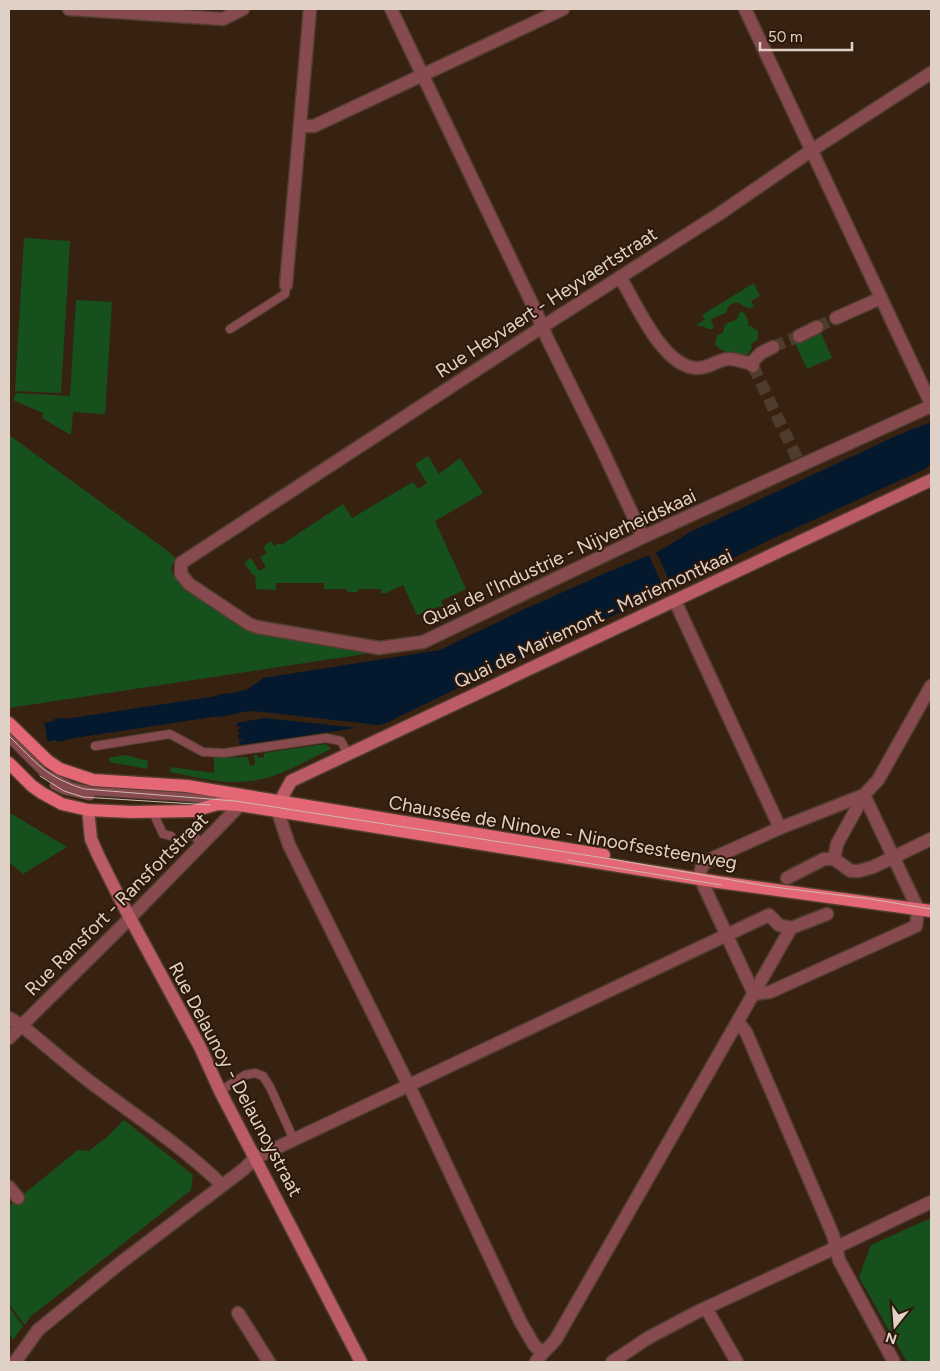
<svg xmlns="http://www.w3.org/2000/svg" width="940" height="1371" font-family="Figtree,sans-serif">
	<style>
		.green { fill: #16511d }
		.water { fill: #05192e }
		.pier { fill: #372212 }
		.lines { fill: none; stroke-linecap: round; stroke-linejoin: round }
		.street-tunnel { stroke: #503c2d; stroke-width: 12; stroke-dasharray: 12 6; stroke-linecap: butt }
		.lane-casing { stroke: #523e2f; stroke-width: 10 }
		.street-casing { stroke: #523e2f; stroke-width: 15 }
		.secondary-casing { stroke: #523e2f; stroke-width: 15 }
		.primary-casing { stroke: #523e2f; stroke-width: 15 }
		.lane { stroke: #874a4f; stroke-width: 8 }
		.street { stroke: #874a4f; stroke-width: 12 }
		.secondary { stroke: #bb5b65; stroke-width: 12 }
		.primary { stroke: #e46775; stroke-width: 12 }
		.tram { stroke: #cabbb0; stroke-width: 1 }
		.labels { text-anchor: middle; stroke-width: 4; stroke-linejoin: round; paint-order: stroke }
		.street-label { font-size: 19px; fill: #e0d1c7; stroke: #2d1809 }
	</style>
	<rect width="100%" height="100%" fill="#372212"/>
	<!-- green -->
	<g class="green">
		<path d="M24,238l46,3 -9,152 -46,-2z"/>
		<path d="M754,283l6,13 -9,5 3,6 -6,1c-9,-4 -11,-9 -20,-1l-2,6 -13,5 -2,4 3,4 -2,3h-4l-6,-3h-6l9,-7 -3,-4z"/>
		<path d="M76,300l36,2 -7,112 -32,-2 -2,23 -29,-17 1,-5 -30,-13 3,-7 54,3z"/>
		<path d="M740,312l5,1 4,11 -2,2h4l7,5v8l-7,5 1,4 -4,6c-10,1 -28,-1 -33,-10l2,-9 6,-2 2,-9 11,-4z"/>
		<path d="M820,331l12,27 -25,11 -12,-26z"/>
		<path d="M9,435l160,117 6,6 -4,10 2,7 60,44 145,33 -369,56z"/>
		<path d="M428,456l11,18 21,-16 23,35 -48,28 31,68 -25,12 3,6h-6l-21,8 -14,-30 -17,8h-5v-4h-23v3h-11v-3h-23v-6h-48v7l-20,-1 -1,-15 -2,1 -9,-12 7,-5 8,13 7,-4 -6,-10 7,-4 -4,-6 8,-6 3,5 5,-3 2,2 62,-41 9,14 61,-36 5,7 9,-6 -12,-19z"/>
		<path d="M326,744l5,5c-26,12 -52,29 -81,32 -26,4 -55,-4 -80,-9l1,-5 43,6v-15l34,-1 2,9 5,-2 -1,-9h3l1,3 6,-1v-4z"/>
		<path d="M126,755l22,6 -1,8 -37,-7 -1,-4z"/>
		<path d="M9,813h1l57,34 -44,27 -14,-12z"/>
		<path d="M124,1120l69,55 -2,15 -161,127 -5,8 -16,-21v-98l69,-56 11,1 18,-14z"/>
		<path d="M931,1218v144h-24l-48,-85 12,-32z"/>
		<path d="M9,1307l14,19 -10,14 -4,-6z"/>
	</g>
	<!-- water -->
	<path class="water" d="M931,422v42l-6,5 -162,74 -54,27 -53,23 -33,18 -122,56 -117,57 -144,21 -1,-4 5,-1 -5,-1 -1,-4 5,-1 -5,-1v-4l4,-2h-5v-4l10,-2 -1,-9h-3l-23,5 -1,-1 -151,23 -1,1 -10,2 -1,-2 -9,2 -5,4 -33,5v-23l45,-7v-2l10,-1 1,1 152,-23v-1c24,-4 26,-1 46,-17l177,-28 76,-37 92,-41 53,-22 29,-18 208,-97z"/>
	<!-- pier -->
	<g class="pier">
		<path d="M655,550l18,38 -8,3 -17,-38z"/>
		<path d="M253,711l125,14 -20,3 -93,-10 -18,3 -1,-9z"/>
		<path d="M44,720l4,25 -39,6v-26z"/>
	</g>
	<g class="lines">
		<!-- street-tunnel -->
		<g class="street-tunnel">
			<path d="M817,327l19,-9"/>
			<path d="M773,347l26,-11"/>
			<path d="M753,366l44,92"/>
		</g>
		<defs>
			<g id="lane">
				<path d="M230,329l55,-35 1,-9"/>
				<path d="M9,738l35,35 28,14 18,4 96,6 32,4"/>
				<path d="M95,746l75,-12 33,18 21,1 102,-15 15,3 7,13"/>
				<path d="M54,785l10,5 26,6"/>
				<path d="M155,812l1,7 7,15 8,2"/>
				<path d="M189,835l5,1 8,8"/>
				<path d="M220,1091l25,-16 10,-2 8,3 7,11 24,53"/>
			</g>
			<g id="street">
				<path d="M69,9l154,10 20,-10"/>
				<path d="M391,9l146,305 10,24 54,109 42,90"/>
				<path d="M745,9l186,395"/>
				<path d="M931,73l-119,77 -93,64 -163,104 -375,245v11l8,10 60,40 8,3 122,21 44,-6 220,-105 288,-131"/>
				<path d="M301,126h13l249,-117"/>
				<path d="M620,277c16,26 42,89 76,91 12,1 21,-8 32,-9 8,-1 15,4 23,4l2,3"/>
				<path d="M286,285l24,-276"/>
				<path d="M836,318l45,-20"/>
				<path d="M799,336l18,-9"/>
				<path d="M751,363l10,-10 12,-6"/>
				<path d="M675,601l105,227"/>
				<path d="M864,795l54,114 -2,17 -146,66 -16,2 -52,-112 -2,-8 2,-8 9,-7 69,-31z"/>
				<path d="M279,802l-1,10 11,33 125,251 106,225 14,24 7,7"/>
				<path d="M834,859l3,-15 27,-49 14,-15 53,-94"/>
				<path d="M787,878l37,-19h10l17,12h8l14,-4 58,-28"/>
				<path d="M9,1018l12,7c23,19 45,38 68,56 45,34 93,65 133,104"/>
				<path d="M738,1022l8,10 87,203 6,25 55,102"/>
				<path d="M9,1038l111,-110 125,-128"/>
				<path d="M9,1187l9,11"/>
				<path d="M706,1308l31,54"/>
				<path d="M238,1313l31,49"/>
				<path d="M15,1362l23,-32 81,-66 125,-95 11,-11 514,-243 10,10 12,3 36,-14"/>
				<path d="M536,1362c5,-9 13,-14 20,-23l235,-411"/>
				<path d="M612,1362l36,-24 49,-26 138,-64 96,-46"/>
			</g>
			<g id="secondary">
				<path d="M280,801l11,-20 640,-301"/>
				<path d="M88,810l3,29 7,16 25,50 77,142 20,44 141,271"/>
			</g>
			<g id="primary">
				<path d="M9,723l39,38 12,8 33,11 94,6 417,69"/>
				<path d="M9,763l23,23 10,7 20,11 26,6 44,2 61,-1 25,-7 21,1 479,77 213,29"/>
			</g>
		</defs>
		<!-- lane casing -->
		<use href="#lane" class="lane-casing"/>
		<!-- street casing -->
		<use href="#street" class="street-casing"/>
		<!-- secondary casing -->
		<use href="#secondary" class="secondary-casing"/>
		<!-- primary casing -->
		<use href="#primary" class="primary-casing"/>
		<!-- lane -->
		<use href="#lane" class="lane"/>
		<!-- street -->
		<use href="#street" class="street"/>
		<!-- secondary -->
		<use href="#secondary" class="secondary"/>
		<!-- primary -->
		<use href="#primary" class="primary"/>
		<!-- tram -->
		<g class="tram">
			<path d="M9,736c27,27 37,41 75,53l151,12 376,58 155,27 104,13 61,10"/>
			<path d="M40,776l24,15 19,6 127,8"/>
			<path d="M568,860l153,25"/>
		</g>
	</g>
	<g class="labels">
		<!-- street labels -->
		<g class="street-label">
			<text transform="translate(546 302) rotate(-33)" y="7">Rue Heyvaert - Heyvaertstraat</text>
			<text transform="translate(559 557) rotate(-25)" y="7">Quai de l'Industrie - Nijverheidskaai</text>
			<text transform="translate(593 618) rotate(-25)" y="7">Quai de Mariemont - Mariemontkaai</text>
			<text transform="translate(563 832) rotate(10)" y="7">Chaussée de Ninove - Ninoofsesteenweg</text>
			<text transform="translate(116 904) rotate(-45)" y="7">Rue Ransfort - Ransfortstraat</text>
			<text transform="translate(236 1079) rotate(62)" y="7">Rue Delaunoy - Delaunoystraat</text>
		</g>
	</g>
	<!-- border -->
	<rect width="940" height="1371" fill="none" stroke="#e0d1c7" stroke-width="20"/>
	<!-- north arrow -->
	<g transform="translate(895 1326) rotate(197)" stroke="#2d1809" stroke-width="4" paint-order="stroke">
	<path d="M0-4L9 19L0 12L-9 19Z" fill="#e0d1c7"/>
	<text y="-8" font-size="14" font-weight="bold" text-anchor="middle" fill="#e0d1c7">N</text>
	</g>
	<!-- scale -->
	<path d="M760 42v8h92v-8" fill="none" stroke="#e0d1c7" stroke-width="2.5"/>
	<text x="768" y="42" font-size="15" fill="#e0d1c7" stroke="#2d1809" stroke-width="4" paint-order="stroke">50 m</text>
</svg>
